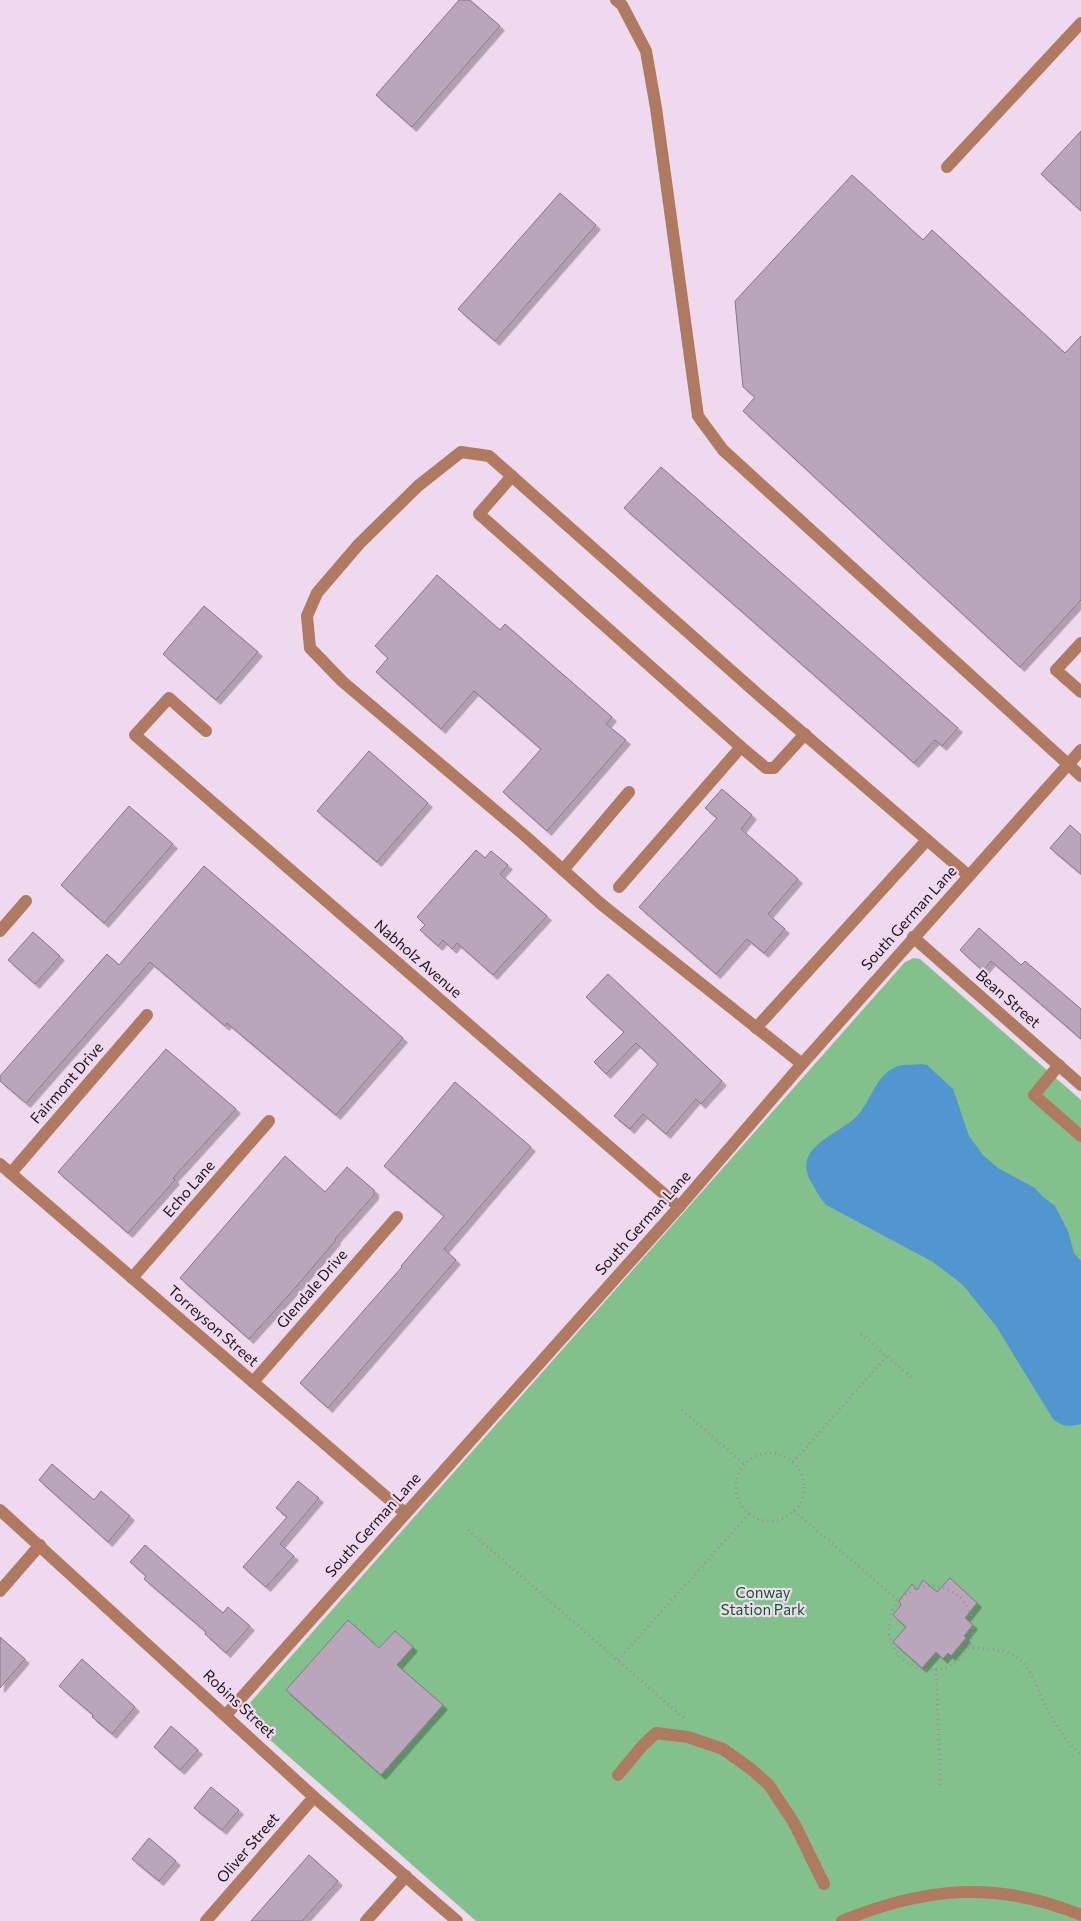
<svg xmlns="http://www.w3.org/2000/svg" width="1081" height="1921" font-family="Commissioner,sans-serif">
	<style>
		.green { fill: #82c18c }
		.water { fill: #5196ce }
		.building { fill: #b9a6bb; stroke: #887589; filter: url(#shadow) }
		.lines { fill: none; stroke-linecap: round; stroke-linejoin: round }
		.path { stroke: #9e8e9f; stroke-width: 3; stroke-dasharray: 1 4; stroke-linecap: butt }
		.minor { stroke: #b07a61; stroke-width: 12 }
		.labels { text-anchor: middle; stroke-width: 4.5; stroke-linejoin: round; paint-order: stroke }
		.street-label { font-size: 15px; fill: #1b131b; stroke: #eed9ef }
		.park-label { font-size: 15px; fill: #0a5b25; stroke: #eed9ef }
	</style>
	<defs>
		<filter id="shadow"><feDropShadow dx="4.5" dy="4.5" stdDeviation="0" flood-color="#0004"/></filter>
	</defs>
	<rect width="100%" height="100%" fill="#eed9ef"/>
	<!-- green -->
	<path class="green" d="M914,958l6,1 161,141v821h-605l-223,-196 -6,-9 1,-11 657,-743z"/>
	<!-- water -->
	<path class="water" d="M921,1064l6,1 26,24 16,47 14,19 15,13 37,20 7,8 13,10 13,25 6,22 7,8v163c-11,3 -19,3 -28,-5l-57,-93 -33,-41 -30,-23 -105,-56c-7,-5 -11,-14 -15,-21 -24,-36 22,-49 42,-67 16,-15 20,-44 43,-52 7,-2 16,-1 23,-2z"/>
	<!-- building -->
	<g class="building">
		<path d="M459,0h11l30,26 -88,101 -36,-32z"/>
		<path d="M1081,131v80l-40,-37z"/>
		<path d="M852,175l71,65 9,-10 133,123 16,-17v264l-61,67 -277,-256 12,-14 -12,-10 -8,-86z"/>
		<path d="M560,193l36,32 -101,116 -37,-32z"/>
		<path d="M661,467l297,261 -16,18 -7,-6 -21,23 -290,-255z"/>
		<path d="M437,575l63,55 5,-6 107,93 -6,7 20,16 -79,91 -44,-39 38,-43 -67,-58 -33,38 -65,-57 12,-14 -13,-12z"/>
		<path d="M204,606l54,46 -42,48 -53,-46z"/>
		<path d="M369,751l59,52 -51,59 -60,-51z"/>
		<path d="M722,789l30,26 -11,14 57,50 -30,35 17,15 -21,24 -17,-14 -31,35 -77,-67 78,-89 -12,-10z"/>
		<path d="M129,806l44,38 -69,79 -43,-38z"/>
		<path d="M1070,825l11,10v39l-31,-26z"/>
		<path d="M476,850l9,8 6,-7 17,14 -8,9 47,42 -54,59 -36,-32 -5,6 -9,-9 -5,6 -18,-16 5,-5 -8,-8z"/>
		<path d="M204,866l199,172 -67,77 -109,-92 -2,3 -75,-64 -124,141 -26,-22v-5l107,-122 12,11z"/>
		<path d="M979,928l42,37 4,-4 56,48v30l-90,-78 -8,10 -23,-21z"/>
		<path d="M33,932l27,24 -25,28 -27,-24z"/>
		<path d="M608,974l114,107 -21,23 -5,-5 -30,35 -23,-20 -13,15 -16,-13 44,-52 -22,-21 -30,31 -12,-12 30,-30 -38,-35z"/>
		<path d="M166,1049l70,60 -63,69 2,2 -47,53 -70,-61z"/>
		<path d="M455,1082l76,65 -87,102 12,11 -128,148 -28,-25 102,-116 -1,-1 43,-50 -60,-50z"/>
		<path d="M285,1156l40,36 22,-25 27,23v5l-39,44 1,1 -40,47 -47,52 -69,-61z"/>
		<path d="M52,1464l42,36 7,-9 29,25 -22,26 -69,-62z"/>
		<path d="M298,1481l21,17 -39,46 14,12 -28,31 -23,-20 44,-50 -11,-9z"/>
		<path d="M145,1545l78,68 5,-6 22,19 -24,27 -21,-19 1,-2 -62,-53 2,-3 -16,-14z"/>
		<path d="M950,1578l27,25 -12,15 8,7 -9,11 2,2 -15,18 -3,-3 -5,6 -7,-7 -14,16 -29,-26 13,-15 -13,-12 8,-10 -2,-4 13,-17 5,6 6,-10 14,12z"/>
		<path d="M348,1620l31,28 16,-17 18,16 -16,18 46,40 -62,70 -95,-85z"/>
		<path d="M0,1637l25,22 -25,29z"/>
		<path d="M82,1659l53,48 -23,27 -20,-17 1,-2 -34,-29z"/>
		<path d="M171,1726l27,24 -18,20 -26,-23z"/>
		<path d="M211,1787l28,23 -17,20 -28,-22z"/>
		<path d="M149,1838l27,23 -17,20 -27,-22z"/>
		<path d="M309,1855l29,26 -36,40h-51z"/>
	</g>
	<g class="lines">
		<!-- path -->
		<g class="path">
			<path d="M861,1334l51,44"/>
			<path d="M682,1410l63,55"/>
			<circle cx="770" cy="1487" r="34"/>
			<path d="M793,1462l94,-106"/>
			<path d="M794,1511l105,90"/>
			<path d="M468,1530l218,190"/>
			<circle cx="931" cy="1628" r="42"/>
			<path d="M968,1648c15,1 31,0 45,7 19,10 25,36 34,54 9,17 20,34 34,46"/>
			<path d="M618,1660l131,-146"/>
			<path d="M936,1669l5,119"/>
		</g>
		<!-- minor -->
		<g class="minor">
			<path d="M616,0l6,5 24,46 10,57 42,308 25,34 358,326"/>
			<path d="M947,167l134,-144"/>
			<path d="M512,476l-33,38 262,233 25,21h8l31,-34"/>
			<path d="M1081,643l-25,27 25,22"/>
			<path d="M206,731l-37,-33 -34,37 544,472"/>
			<path d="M563,870l66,-78"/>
			<path d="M619,887l122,-140"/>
			<path d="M0,931l26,-30"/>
			<path d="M913,937l168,148"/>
			<path d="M756,1028l171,-188"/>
			<path d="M802,1064l-201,-160 -77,-69 -181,-153 -33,-34 -3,-32 10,-23 42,-49 59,-58 43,-34 28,4 272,241 208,179"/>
			<path d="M1059,1065l-25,30 47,41"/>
			<path d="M0,1164l405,349"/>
			<path d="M11,1173l136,-158"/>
			<path d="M132,1278l137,-157"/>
			<path d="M253,1382l144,-165"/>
			<path d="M0,1510l314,287 143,124"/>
			<path d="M0,1591l40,-46"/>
			<path d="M226,1715l453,-508 123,-143 279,-314"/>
			<path d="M618,1775l25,-30 13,-12 32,4 35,12 28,20 18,16 25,38 30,61"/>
			<path d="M206,1921l108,-124"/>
			<path d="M366,1921l40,-45"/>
			<path d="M842,1921c83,-34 154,-41 239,-6"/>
		</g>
	</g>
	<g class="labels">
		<!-- street labels -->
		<g class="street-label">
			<text transform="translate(909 918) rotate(-48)" y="5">South German Lane</text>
			<text transform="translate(418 959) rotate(41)" y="5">Nabholz Avenue</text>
			<text transform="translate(1008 999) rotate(41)" y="5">Bean Street</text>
			<text transform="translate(67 1083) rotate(-49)" y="5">Fairmont Drive</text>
			<text transform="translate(189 1189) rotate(-49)" y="5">Echo Lane</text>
			<text transform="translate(643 1223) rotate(-48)" y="5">South German Lane</text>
			<text transform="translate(312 1289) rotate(-49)" y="5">Glendale Drive</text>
			<text transform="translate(213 1326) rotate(41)" y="5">Torreyson Street</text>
			<text transform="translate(373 1525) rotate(-48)" y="5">South German Lane</text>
			<text transform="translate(239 1704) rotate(43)" y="5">Robins Street</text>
			<text transform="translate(248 1848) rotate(-49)" y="5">Oliver Street</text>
		</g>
		<!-- park labels -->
		<g class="park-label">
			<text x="763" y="1598">Conway<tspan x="763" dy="17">Station Park</tspan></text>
		</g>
	</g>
</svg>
